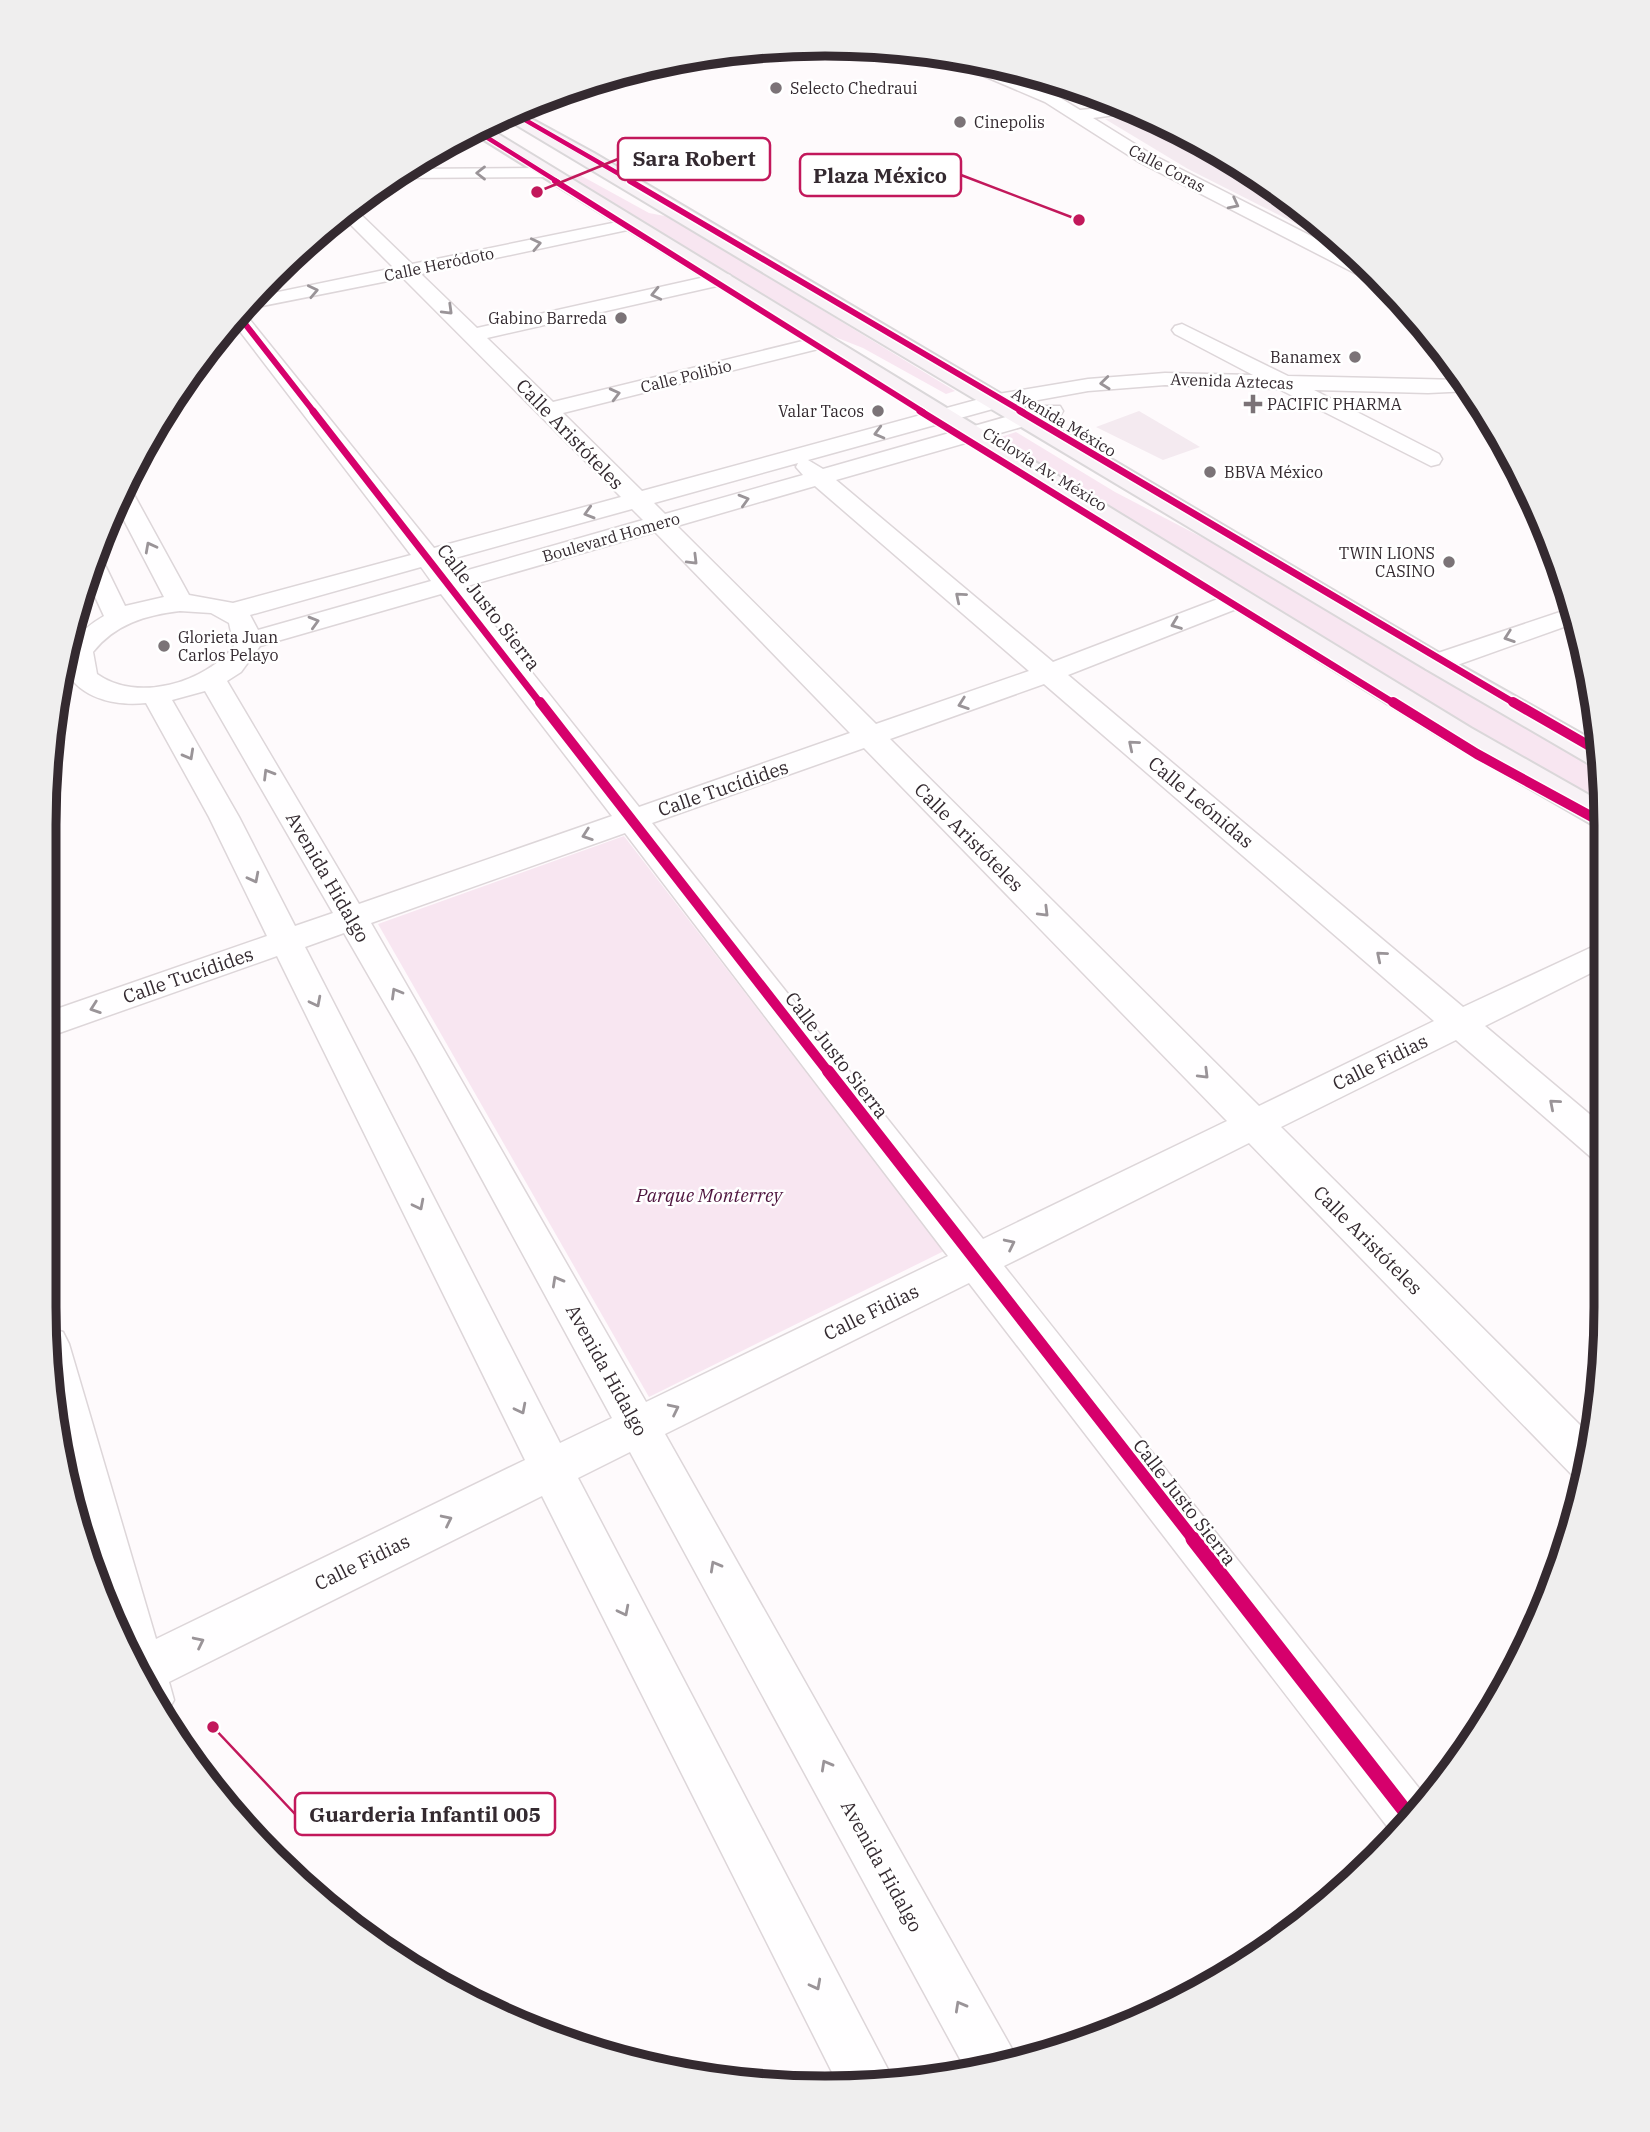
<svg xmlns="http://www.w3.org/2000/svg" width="1650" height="2132" font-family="'IBM Plex Serif',serif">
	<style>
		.built { fill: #f4eaf0 }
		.green { fill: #f8e6f1 }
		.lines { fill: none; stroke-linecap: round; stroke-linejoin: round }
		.minor-casing { stroke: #ddd6d9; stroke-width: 3 }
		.major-casing { stroke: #dad7d9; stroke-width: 4 }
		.minor { fill: #fffeff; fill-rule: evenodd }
		.major { fill: #f8f2f6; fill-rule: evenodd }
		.cycleway-far5-casing { stroke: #fff; stroke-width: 6 }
		.cycleway-far4-casing { stroke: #fff; stroke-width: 9 }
		.cycleway-far3-casing { stroke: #fff; stroke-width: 10 }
		.cycleway-far2-casing { stroke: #fff; stroke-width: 13 }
		.cycleway-far1-casing { stroke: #fff; stroke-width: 17 }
		.cycleway-casing { stroke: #fff; stroke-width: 19 }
		.cycleway-far5 { stroke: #d6006c; stroke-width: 4.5 }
		.cycleway-far4 { stroke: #d6006c; stroke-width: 6 }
		.cycleway-far3 { stroke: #d6006c; stroke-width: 7 }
		.cycleway-far2 { stroke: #d6006c; stroke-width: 10 }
		.cycleway-far1 { stroke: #d6006c; stroke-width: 12 }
		.cycleway { stroke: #d6006c; stroke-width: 15 }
		.oneway { stroke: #9a9498 }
		.poi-dot { fill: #7b7377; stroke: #fff; stroke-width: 2.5 }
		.labels { text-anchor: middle; stroke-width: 5; stroke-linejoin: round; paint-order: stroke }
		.far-poi-label { font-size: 16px; fill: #342a30; stroke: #fff; text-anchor: start }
		.far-street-label { font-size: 16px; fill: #342a30; stroke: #fff }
		.street-label { font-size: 19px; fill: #342a30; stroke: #fff }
		.park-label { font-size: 19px; font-style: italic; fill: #4f163f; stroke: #fff }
		.rim { fill: none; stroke: #342a30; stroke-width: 9 }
		.leader { fill: none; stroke: #c2185b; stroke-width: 2.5 }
		.callout-dot { fill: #c2185b; stroke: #fff; stroke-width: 2.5 }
		.callout { fill: #fff; stroke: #c2185b; stroke-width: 2.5 }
		.callout-label { font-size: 21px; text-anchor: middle; font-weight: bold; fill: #342a30 }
	</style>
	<rect width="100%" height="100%" fill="#fefafc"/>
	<!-- built -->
	<g class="built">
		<path d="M1146,115l24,9 130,81 48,45 -160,-81 -83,-50z"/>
		<path d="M1139,411l51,30 10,6 -37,13 -67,-33z"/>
	</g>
	<!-- green -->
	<g class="green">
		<path d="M578,174l71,39 21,4 285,174 -9,3 -83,-46 -33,-13 -63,-35 -201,-124z"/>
		<path d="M1016,432l99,60 94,49 18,4 251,154 125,65 2,42 -258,-149 -355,-217z"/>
		<path d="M624,836l320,415 -295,146 -271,-473z"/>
	</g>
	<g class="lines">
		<defs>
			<g id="minor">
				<path d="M950,58l26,4 81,34 23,14 42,-4 16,6 -45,6 58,36 209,107 23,22 -11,-1 -233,-120 -94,-60 -94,-40z"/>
				<path d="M550,168l9,5 -3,4 -163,1 13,-9z"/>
				<path d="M353,207l59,57 220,-45 9,5 -9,5 -211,45 56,54 246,-55 7,2 3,4 -3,4 -243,55 66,64 270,-66 7,2 3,4 -3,4 -267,67 79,78 356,-97 90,-15 77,-6 88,2 -78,-41 -3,-4 3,-4 7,-2 106,52 174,4 9,11 -43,2 -114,-3 125,64 3,5 -3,5 -8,2 -152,-77 -114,-4 -77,6 -88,16 -192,53 15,9 221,-63h16l3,5 -3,5 -224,64 217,182 178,-68 9,-3 9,3 4,5 -4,5 -181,71 395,332 142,-66v25l-120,60 121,102v35l-13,-4 -137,-119 -175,87 312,311 -2,21 -7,23 -9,-4 -326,-335 -245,123 422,531 -33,37 -424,-551 -304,151 355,629 -54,7 -336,-618 -52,26 315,601 -54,7 -297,-590 -373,186 5,18 -10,18 -15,-20 -68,-163 -14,-50 -21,-158 17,5 6,12 87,295 369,-179 -248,-504 -232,82v-25l222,-77 -58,-119 -63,-114c-27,3 -60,-3 -76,-26 -4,-30 8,-46 34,-61l-19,-41 8,-21 7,2 3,5 22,45 39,-9 -49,-94 7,-18 6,1 4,5 57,104 44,8 178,-48 -179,-234 10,-11 192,238 187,-51 -218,-219 -161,32 12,-13 140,-29 -53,-53zM798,463l-2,4 7,8 -138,39 -11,-11zM815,486l214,185 -153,53 -199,-198zM632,509l11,11 -189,54 -10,-13zM655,532l195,201 -211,74 -175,-220zM421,567l10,14 -173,49 -8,-15zM441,594l171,222 -253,88 -132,-223 14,-9 19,-26zM180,611l31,2 18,10 5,23c-29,37 -97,57 -137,28l-4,-22c22,-28 53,-37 87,-41zM1044,684l390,337 -175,85 -369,-367zM205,691l128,222 -38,13 -56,-109 -67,-117zM864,748l363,373 -244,118 -331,-416zM625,833l323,423 -302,146 -275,-479zM344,933l71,123 197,362 -52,25 -255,-496z"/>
				<path d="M1572,608l3,15 -129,46 -10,2 -10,-2 -3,-6 3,-6z"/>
			</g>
			<g id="major">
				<path d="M517,111l77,42 852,504 152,86 5,24 -12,-2 -165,-96 -923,-552z"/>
				<path d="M485,126l986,602 134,76v24l-12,-3 -144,-83 -978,-610z"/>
			</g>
		</defs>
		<!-- minor casing -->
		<use href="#minor" class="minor-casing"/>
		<!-- major casing -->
		<use href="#major" class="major-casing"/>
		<!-- minor -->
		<use href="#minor" class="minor"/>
		<!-- major -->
		<use href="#major" class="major"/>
		<defs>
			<g id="cycleway-far5">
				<path d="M513,113l120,69"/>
				<path d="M475,130l83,52"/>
			</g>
			<g id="cycleway-far4">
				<path d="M555,181l368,231"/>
				<path d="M630,181l393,231"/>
				<path d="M238,315l76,97"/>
			</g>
			<g id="cycleway-far3">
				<path d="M313,411l228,293"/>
				<path d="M920,411l475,293"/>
				<path d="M1020,411l496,293"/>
			</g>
			<g id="cycleway-far2">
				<path d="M540,702l289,371"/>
				<path d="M1393,702l84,52 128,70"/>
				<path d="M1513,702l87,50"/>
			</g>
			<path id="cycleway-far1" d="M828,1071l366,469"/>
			<path id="cycleway" d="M1193,1539l216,277"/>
		</defs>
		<!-- cycleway-far5 casing -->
		<use href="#cycleway-far5" class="cycleway-far5-casing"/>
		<!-- cycleway-far4 casing -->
		<use href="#cycleway-far4" class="cycleway-far4-casing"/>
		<!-- cycleway-far3 casing -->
		<use href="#cycleway-far3" class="cycleway-far3-casing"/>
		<!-- cycleway-far2 casing -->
		<use href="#cycleway-far2" class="cycleway-far2-casing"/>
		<!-- cycleway-far1 casing -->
		<use href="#cycleway-far1" class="cycleway-far1-casing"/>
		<!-- cycleway casing -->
		<use href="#cycleway" class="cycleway-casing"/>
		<!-- cycleway-far5 -->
		<use href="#cycleway-far5" class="cycleway-far5"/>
		<!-- cycleway-far4 -->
		<use href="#cycleway-far4" class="cycleway-far4"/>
		<!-- cycleway-far3 -->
		<use href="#cycleway-far3" class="cycleway-far3"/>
		<!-- cycleway-far2 -->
		<use href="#cycleway-far2" class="cycleway-far2"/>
		<!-- cycleway-far1 -->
		<use href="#cycleway-far1" class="cycleway-far1"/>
		<!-- cycleway -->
		<use href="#cycleway" class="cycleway"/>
	</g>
	<!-- one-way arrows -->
	<defs><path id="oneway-chevron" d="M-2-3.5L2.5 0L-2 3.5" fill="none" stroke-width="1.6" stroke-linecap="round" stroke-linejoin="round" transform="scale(1.75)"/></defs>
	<g class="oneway">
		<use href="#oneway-chevron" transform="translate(481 173) rotate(180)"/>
		<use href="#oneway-chevron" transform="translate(1234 204) rotate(27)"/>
		<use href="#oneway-chevron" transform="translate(536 244) rotate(-12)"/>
		<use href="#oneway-chevron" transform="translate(313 291) rotate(-12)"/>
		<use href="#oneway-chevron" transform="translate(656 294) rotate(167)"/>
		<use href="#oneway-chevron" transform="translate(448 310) rotate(44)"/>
		<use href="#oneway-chevron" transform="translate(1105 383) rotate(174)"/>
		<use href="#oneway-chevron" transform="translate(615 394) rotate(-14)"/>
		<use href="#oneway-chevron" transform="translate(879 433) rotate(165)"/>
		<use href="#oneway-chevron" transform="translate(744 500) rotate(-16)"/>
		<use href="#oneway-chevron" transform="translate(589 513) rotate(164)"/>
		<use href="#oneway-chevron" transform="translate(150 547) rotate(-118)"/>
		<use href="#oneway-chevron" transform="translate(693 560) rotate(45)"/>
		<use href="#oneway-chevron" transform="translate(960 597) rotate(-140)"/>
		<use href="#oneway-chevron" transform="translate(314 622) rotate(-16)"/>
		<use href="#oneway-chevron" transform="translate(1176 624) rotate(159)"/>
		<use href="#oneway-chevron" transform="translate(1509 637) rotate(161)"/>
		<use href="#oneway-chevron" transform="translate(963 704) rotate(161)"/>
		<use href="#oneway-chevron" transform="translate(1133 745) rotate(-140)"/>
		<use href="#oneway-chevron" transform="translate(189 755) rotate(61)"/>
		<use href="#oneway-chevron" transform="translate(268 774) rotate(-121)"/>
		<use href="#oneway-chevron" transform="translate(587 835) rotate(161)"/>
		<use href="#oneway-chevron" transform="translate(254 878) rotate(63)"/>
		<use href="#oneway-chevron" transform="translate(1044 912) rotate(45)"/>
		<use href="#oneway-chevron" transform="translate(1381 956) rotate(-140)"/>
		<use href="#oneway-chevron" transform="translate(396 993) rotate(-120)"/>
		<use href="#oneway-chevron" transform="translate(316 1002) rotate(63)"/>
		<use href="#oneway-chevron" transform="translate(95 1008) rotate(161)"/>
		<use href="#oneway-chevron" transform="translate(1204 1074) rotate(45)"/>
		<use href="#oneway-chevron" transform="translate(1554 1104) rotate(-139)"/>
		<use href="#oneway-chevron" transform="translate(419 1205) rotate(63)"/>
		<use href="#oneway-chevron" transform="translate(1010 1244) rotate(-26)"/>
		<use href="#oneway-chevron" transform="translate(557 1281) rotate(-119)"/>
		<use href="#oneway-chevron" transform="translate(521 1409) rotate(63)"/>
		<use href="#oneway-chevron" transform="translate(674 1409) rotate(-26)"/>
		<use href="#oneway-chevron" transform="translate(447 1520) rotate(-26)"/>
		<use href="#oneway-chevron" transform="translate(715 1566) rotate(-119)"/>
		<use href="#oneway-chevron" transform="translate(624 1611) rotate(63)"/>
		<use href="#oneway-chevron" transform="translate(199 1642) rotate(-26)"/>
		<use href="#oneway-chevron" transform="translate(826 1765) rotate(-119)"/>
		<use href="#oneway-chevron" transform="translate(816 1985) rotate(62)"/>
		<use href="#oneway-chevron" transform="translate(960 2006) rotate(-119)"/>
	</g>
	<!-- markers -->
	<g class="poi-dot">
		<circle cx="776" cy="88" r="7"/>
		<circle cx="960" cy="122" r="7"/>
		<circle cx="621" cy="318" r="7"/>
		<circle cx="1355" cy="357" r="7"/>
		<path d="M1249.5 393.5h7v7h7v7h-7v7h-7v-7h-7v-7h7z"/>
		<circle cx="878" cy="411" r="7"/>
		<circle cx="1210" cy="472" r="7"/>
		<circle cx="1449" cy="562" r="7"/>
		<circle cx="164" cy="646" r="7"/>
	</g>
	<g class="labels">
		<!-- far-poi labels -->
		<g class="far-poi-label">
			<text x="790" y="94">Selecto Chedraui</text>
			<text x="974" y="128">Cinepolis</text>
			<text x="607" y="324" text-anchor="end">Gabino Barreda</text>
			<text x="1341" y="363" text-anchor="end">Banamex</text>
			<text x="1267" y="410">PACIFIC PHARMA</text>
			<text x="864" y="417" text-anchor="end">Valar Tacos</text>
			<text x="1224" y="478">BBVA México</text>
			<text x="1435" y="559" text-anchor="end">TWIN LIONS<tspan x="1435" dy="18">CASINO</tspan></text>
			<text x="178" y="643">Glorieta Juan<tspan x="178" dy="18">Carlos Pelayo</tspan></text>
		</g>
		<!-- far-street labels -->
		<g class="far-street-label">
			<text transform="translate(1167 168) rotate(28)" y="6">Calle Coras</text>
			<text transform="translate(439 264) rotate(-12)" y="6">Calle Heródoto</text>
			<text transform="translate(686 376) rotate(-14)" y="6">Calle Polibio</text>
			<text transform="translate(1232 381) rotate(2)" y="6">Avenida Aztecas</text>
			<text transform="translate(1064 422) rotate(31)" y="6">Avenida México</text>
			<text transform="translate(1045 469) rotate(32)" y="6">Ciclovía Av. México</text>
			<text transform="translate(611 537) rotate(-16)" y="6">Boulevard Homero</text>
		</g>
		<!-- street labels -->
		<g class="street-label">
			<text transform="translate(570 434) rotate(46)" y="7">Calle Aristóteles</text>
			<text transform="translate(489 607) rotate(52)" y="7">Calle Justo Sierra</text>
			<text transform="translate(723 788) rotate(-19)" y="7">Calle Tucídides</text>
			<text transform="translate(1201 802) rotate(40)" y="7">Calle Leónidas</text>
			<text transform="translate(969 837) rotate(45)" y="7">Calle Aristóteles</text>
			<text transform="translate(328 877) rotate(60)" y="7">Avenida Hidalgo</text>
			<text transform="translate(188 975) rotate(-19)" y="7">Calle Tucídides</text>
			<text transform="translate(837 1055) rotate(52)" y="7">Calle Justo Sierra</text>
			<text transform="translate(1380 1062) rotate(-26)" y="7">Calle Fidias</text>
			<text transform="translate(1368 1240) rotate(45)" y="7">Calle Aristóteles</text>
			<text transform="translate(871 1312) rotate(-26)" y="7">Calle Fidias</text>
			<text transform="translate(607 1370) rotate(61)" y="7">Avenida Hidalgo</text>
			<text transform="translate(1185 1502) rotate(52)" y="7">Calle Justo Sierra</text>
			<text transform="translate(362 1562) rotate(-26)" y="7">Calle Fidias</text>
			<text transform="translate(882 1866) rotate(61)" y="7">Avenida Hidalgo</text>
		</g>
		<!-- park labels -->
		<g class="park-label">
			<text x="709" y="1202">Parque Monterrey</text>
		</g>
	</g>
	<!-- crop -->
	<path d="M0 0H1650V2132H0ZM825 56H825A769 769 0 0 1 1594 825V1307A769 769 0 0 1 825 2076H825A769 769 0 0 1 56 1307V825A769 769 0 0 1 825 56Z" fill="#efeeee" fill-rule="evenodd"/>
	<path class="rim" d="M825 56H825A769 769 0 0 1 1594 825V1307A769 769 0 0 1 825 2076H825A769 769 0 0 1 56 1307V825A769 769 0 0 1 825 56Z"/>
	<!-- callouts -->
	<path class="leader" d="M537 192L618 159M1079 220L961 175M213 1727L295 1814"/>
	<g class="callout-dot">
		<circle cx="537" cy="192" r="7"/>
		<circle cx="1079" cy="220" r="7"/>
		<circle cx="213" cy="1727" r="7"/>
	</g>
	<g class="callout">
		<rect x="618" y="138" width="152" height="42" rx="7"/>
		<rect x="800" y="154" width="161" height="42" rx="7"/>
		<rect x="295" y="1793" width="260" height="42" rx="7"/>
	</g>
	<g class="callout-label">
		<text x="694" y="166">Sara Robert</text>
		<text x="880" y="183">Plaza México</text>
		<text x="425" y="1822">Guarderia Infantil 005</text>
	</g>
</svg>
